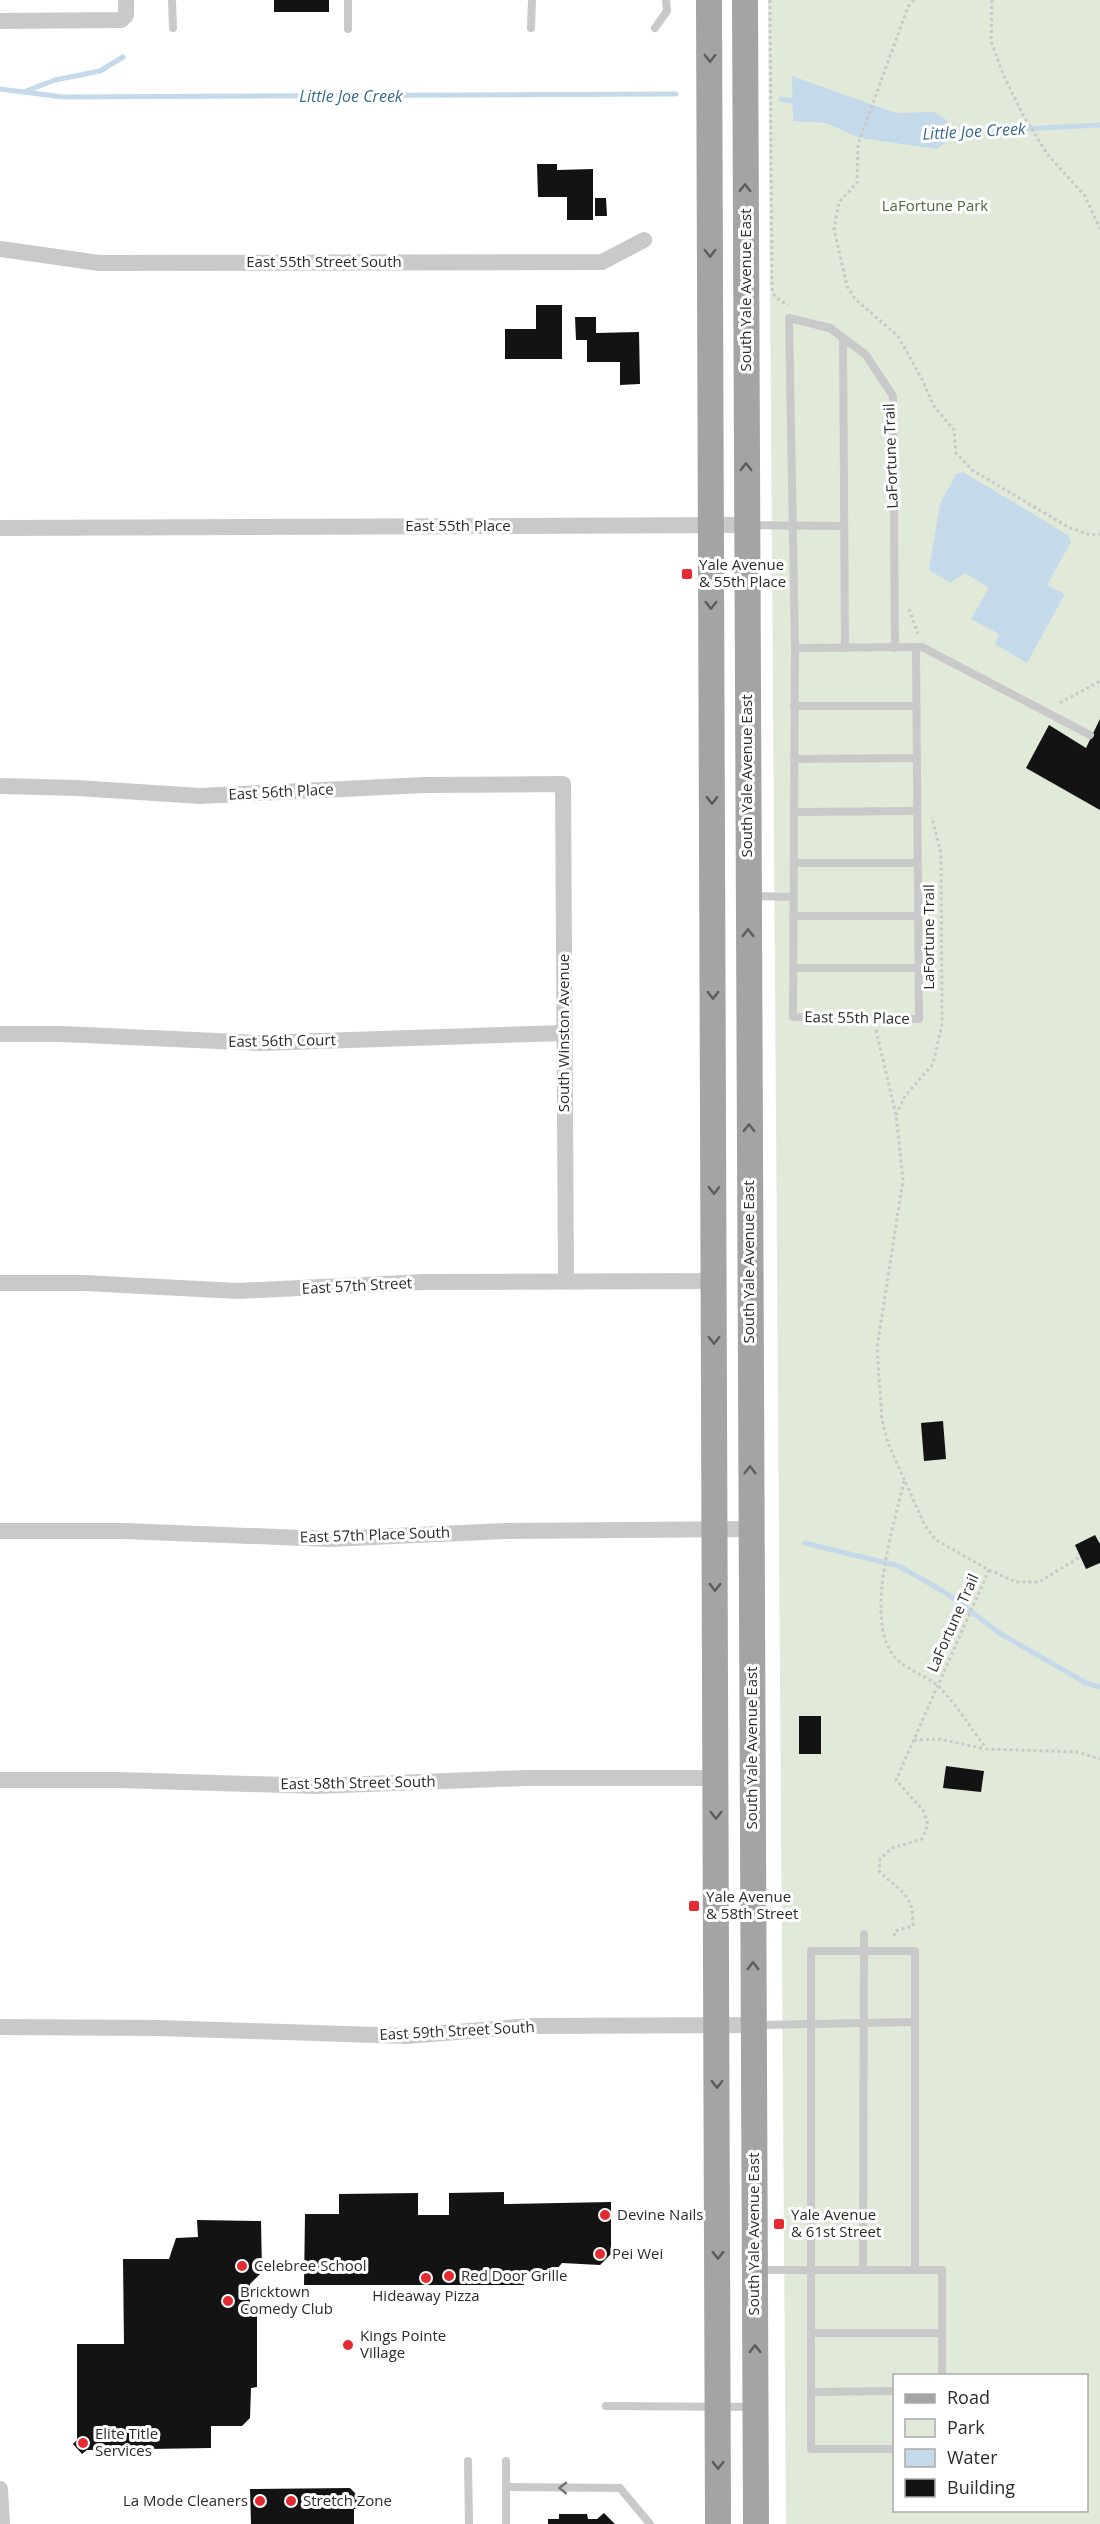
<svg xmlns="http://www.w3.org/2000/svg" width="1100" height="2524" font-family="'Open Sans',sans-serif">
	<style>
		.green { fill: #e1ead8; fill-rule: evenodd }
		.water { fill: #c4daea }
		.lines { fill: none; stroke-linecap: round; stroke-linejoin: round }
		.stream { stroke: #c4daea; stroke-width: 5 }
		.building { fill: #131313 }
		.path { stroke: #c9c9c9; stroke-width: 3; stroke-dasharray: 3 3; stroke-linecap: butt }
		.lane { stroke: #c9c9c9; stroke-width: 8 }
		.street { stroke: #c9c9c9; stroke-width: 16 }
		.primary { stroke: #a4a4a4; stroke-width: 26 }
		.oneway { stroke: #5c5c5c }
		.oneway2 { stroke: #737373 }
		.poi-dot { fill: #e62a31; stroke: #fff; stroke-width: 2 }
		.labels { text-anchor: middle; stroke-width: 6; stroke-linejoin: round; paint-order: stroke }
		.park-label { font-size: 15px; fill: #4d6739; stroke: #fff }
		.street-label { font-size: 15px; fill: #2c2c2c; stroke: #fff }
		.poi-label { font-size: 15px; fill: #2c2c2c; stroke: #fff; text-anchor: start }
		.water-label { font-size: 16px; font-style: italic; fill: #3a6a8d; stroke: #fff }
	</style>
	<rect width="100%" height="100%" fill="#fff"/>
	<!-- green -->
	<path class="green" d="M768,0h332v2524h-314zM894,2376h192v134h-192z"/>
	<!-- water -->
	<g class="water">
		<path d="M792,76l104,37 38,-1 10,6 8,9 -2,12 -13,10 -77,-11 -34,-15 -33,-2z"/>
		<path d="M963,472l105,63 3,7 -24,43 18,9 -38,69 -32,-19 4,-10 -28,-15 18,-31 -24,-15 -15,10 -21,-13 11,-66 16,-30z"/>
	</g>
	<g class="lines">
		<!-- stream -->
		<g class="stream">
			<path d="M0,89l63,8 613,-3"/>
			<path d="M26,91l29,-11 45,-9 23,-14"/>
			<path d="M781,99l16,3"/>
			<path d="M946,133l154,-8"/>
			<path d="M805,1543l94,23 47,27 55,41 85,49 14,4"/>
		</g>
	</g>
	<!-- building -->
	<g class="building">
		<rect x="274" y="0" width="55" height="12"/>
		<path d="M537,164h20v6l36,-1v51h-26v-23h-29z"/>
		<path d="M595,198h11l1,18h-12z"/>
		<path d="M536,305h26v54h-57v-30h31z"/>
		<path d="M575,317h21v16l43,-1 1,52 -20,1v-23h-33v-22h-11z"/>
		<path d="M1100,719v91l-74,-42 23,-43 37,23z"/>
		<path d="M943,1421l3,38 -22,2 -3,-38z"/>
		<path d="M1095,1535l5,9v19l-14,6 -11,-24z"/>
		<rect x="799" y="1716" width="22" height="38"/>
		<path d="M946,1766l38,5 -3,21 -38,-4z"/>
		<path d="M504,2192v12l107,-2v52l-11,11 -38,-2 -10,12h-27l-1,10h-220l1,-71h34v-20l79,-1v22h31v-22z"/>
		<path d="M197,2220l64,1 1,51 -12,12v25h7v78l-6,1 -1,30 -8,8h-31v22l-124,2 -5,4 -9,-10 4,-4v-96h47l-1,-85h46l7,-21 22,-1z"/>
		<path d="M350,2488l11,11v10h-7v15h-103l-1,-35z"/>
		<path d="M604,2513l11,11h-67v-5h11v-5h28l1,5h9z"/>
	</g>
	<g class="lines">
		<!-- path -->
		<g class="path">
			<path d="M770,0l2,289 3,8 13,8"/>
			<path d="M914,0l-6,7 -50,137 -1,39 -18,19 -5,27 13,57 8,13 43,37 25,45 10,24 21,25 2,23 16,17 96,57 22,8 10,-1"/>
			<path d="M992,0l-1,41 12,33 20,41 25,40 37,41 15,33"/>
			<path d="M909,609l9,25"/>
			<path d="M1060,703l40,-22"/>
			<path d="M876,1030l20,85 7,65 -26,168 5,72 6,23 37,83 11,14 53,30 -93,210 27,30 5,14 -6,15 -30,9 -12,11 -1,12c21,21 35,22 34,55l-18,5 -1,8"/>
			<path d="M896,1115l9,-19 28,-32 9,-40 -1,-170 -9,-37"/>
			<path d="M904,1481c-10,45 -38,130 -13,171 10,17 34,22 48,35 18,18 32,42 48,62l90,3 23,7"/>
			<path d="M989,1570l27,12h23l41,-25"/>
			<path d="M914,1740l26,-1 45,10"/>
		</g>
		<!-- lane -->
		<g class="lane">
			<path d="M172,0l1,28"/>
			<path d="M531,28l1,-28"/>
			<path d="M655,28l12,-17 -1,-11"/>
			<path d="M348,29v-29"/>
			<path d="M843,338l2,310"/>
			<path d="M750,525l94,1"/>
			<path d="M795,648l127,-1 168,88"/>
			<path d="M895,648l-2,-252 -27,-41 -36,-27 -41,-10 6,330 -2,369 126,2 -3,-371"/>
			<path d="M794,706h122"/>
			<path d="M794,759l123,-1"/>
			<path d="M794,812l123,-1"/>
			<path d="M794,863h123"/>
			<path d="M751,896l42,1"/>
			<path d="M793,916h125"/>
			<path d="M793,968h125"/>
			<path d="M757,2025l158,-3"/>
			<path d="M758,2270h184v106"/>
			<path d="M863,2270l1,-336"/>
			<path d="M811,2333h131"/>
			<path d="M811,2392l83,-1"/>
			<path d="M606,2406l147,1"/>
			<path d="M894,2449h-83v-498h104v319"/>
			<path d="M468,2461l1,63"/>
			<path d="M506,2487l114,1 30,36"/>
			<path d="M506,2524v-63"/>
		</g>
		<!-- street -->
		<g class="street">
			<path d="M0,21l121,-1 5,-5v-15"/>
			<path d="M0,249l99,14 503,-1 42,-22"/>
			<path d="M0,528l746,-3"/>
			<path d="M0,786l77,2 123,8 225,-11 138,-1 3,497"/>
			<path d="M0,1034h62l197,9 305,-10"/>
			<path d="M0,1283h85l152,8 187,-9 290,-1"/>
			<path d="M0,1531h123l206,8 176,-8 245,-2"/>
			<path d="M0,1780h120l196,6 210,-8h190"/>
			<path d="M0,2027l158,1 248,8 125,-10 222,-1"/>
			<path d="M0,2489l2,35"/>
		</g>
		<!-- primary -->
		<g class="primary">
			<path d="M709,0l9,2524"/>
			<path d="M745,0l11,2524"/>
		</g>
	</g>
	<!-- one-way arrows -->
	<defs><path id="oneway-chevron" d="M-2-3.5L2.5 0L-2 3.5" fill="none" stroke-width="1.6" stroke-linecap="round" stroke-linejoin="round" transform="scale(1.5)"/></defs>
	<g class="oneway">
		<use href="#oneway-chevron" transform="translate(710 58) rotate(90)"/>
		<use href="#oneway-chevron" transform="translate(745 188) rotate(-90)"/>
		<use href="#oneway-chevron" transform="translate(710 253) rotate(90)"/>
		<use href="#oneway-chevron" transform="translate(746 467) rotate(-90)"/>
		<use href="#oneway-chevron" transform="translate(711 605) rotate(90)"/>
		<use href="#oneway-chevron" transform="translate(712 800) rotate(90)"/>
		<use href="#oneway-chevron" transform="translate(748 933) rotate(-90)"/>
		<use href="#oneway-chevron" transform="translate(713 995) rotate(90)"/>
		<use href="#oneway-chevron" transform="translate(749 1128) rotate(-90)"/>
		<use href="#oneway-chevron" transform="translate(714 1190) rotate(90)"/>
		<use href="#oneway-chevron" transform="translate(714 1340) rotate(90)"/>
		<use href="#oneway-chevron" transform="translate(750 1470) rotate(-90)"/>
		<use href="#oneway-chevron" transform="translate(715 1587) rotate(90)"/>
		<use href="#oneway-chevron" transform="translate(716 1815) rotate(90)"/>
		<use href="#oneway-chevron" transform="translate(753 1966) rotate(-90)"/>
		<use href="#oneway-chevron" transform="translate(717 2084) rotate(90)"/>
		<use href="#oneway-chevron" transform="translate(718 2255) rotate(90)"/>
		<use href="#oneway-chevron" transform="translate(755 2349) rotate(-90)"/>
		<use href="#oneway-chevron" transform="translate(718 2465) rotate(90)"/>
	</g>
	<use class="oneway2" href="#oneway-chevron" transform="translate(563 2488) rotate(-179)"/>
	<!-- markers -->
	<g class="poi-dot">
		<rect x="681" y="568" width="12" height="12" rx="3"/>
		<rect x="688" y="1900" width="12" height="12" rx="3"/>
		<circle cx="605" cy="2215" r="6"/>
		<rect x="773" y="2218" width="12" height="12" rx="3"/>
		<circle cx="600" cy="2254" r="6"/>
		<circle cx="242" cy="2266" r="6"/>
		<circle cx="449" cy="2276" r="6"/>
		<circle cx="426" cy="2278" r="6"/>
		<circle cx="228" cy="2301" r="6"/>
		<circle cx="348" cy="2345" r="6"/>
		<circle cx="83" cy="2443" r="6"/>
		<circle cx="260" cy="2501" r="6"/>
		<circle cx="291" cy="2501" r="6"/>
	</g>
	<g class="labels">
		<!-- park labels -->
		<g class="park-label">
			<text x="935" y="211">LaFortune Park</text>
		</g>
		<!-- street labels -->
		<g class="street-label">
			<text x="324" y="267">East 55th Street South</text>
			<text transform="translate(746 290) rotate(-90)" y="5">South Yale Avenue East</text>
			<text transform="translate(891 456) rotate(-92)" y="5">LaFortune Trail</text>
			<text x="458" y="531">East 55th Place</text>
			<text transform="translate(747 776) rotate(-90)" y="5">South Yale Avenue East</text>
			<text transform="translate(281 792) rotate(-3)" y="5">East 56th Place</text>
			<text transform="translate(929 937) rotate(-90)" y="5">LaFortune Trail</text>
			<text transform="translate(857 1018) rotate(1)" y="5">East 55th Place</text>
			<text transform="translate(564 1033) rotate(-90)" y="5">South Winston Avenue</text>
			<text transform="translate(282 1041) rotate(-1)" y="5">East 56th Court</text>
			<text transform="translate(749 1262) rotate(-90)" y="5">South Yale Avenue East</text>
			<text transform="translate(357 1286) rotate(-3)" y="5">East 57th Street</text>
			<text transform="translate(375 1535) rotate(-2)" y="5">East 57th Place South</text>
			<text transform="translate(953 1623) rotate(-66)" y="5">LaFortune Trail</text>
			<text transform="translate(752 1748) rotate(-90)" y="5">South Yale Avenue East</text>
			<text transform="translate(358 1783) rotate(-1)" y="5">East 58th Street South</text>
			<text transform="translate(457 2031) rotate(-3)" y="5">East 59th Street South</text>
			<text transform="translate(754 2234) rotate(-90)" y="5">South Yale Avenue East</text>
		</g>
		<!-- poi labels -->
		<g class="poi-label">
			<text x="699" y="570">Yale Avenue<tspan x="699" dy="17">&amp; 55th Place</tspan></text>
			<text x="706" y="1902">Yale Avenue<tspan x="706" dy="17">&amp; 58th Street</tspan></text>
			<text x="617" y="2220">Devine Nails</text>
			<text x="791" y="2220">Yale Avenue<tspan x="791" dy="17">&amp; 61st Street</tspan></text>
			<text x="612" y="2259">Pei Wei</text>
			<text x="254" y="2271">Celebree School</text>
			<text x="461" y="2281">Red Door Grille</text>
			<text x="240" y="2297">Bricktown<tspan x="240" dy="17">Comedy Club</tspan></text>
			<text x="426" y="2301" text-anchor="middle">Hideaway Pizza</text>
			<text x="360" y="2341">Kings Pointe<tspan x="360" dy="17">Village</tspan></text>
			<text x="95" y="2439">Elite Title<tspan x="95" dy="17">Services</tspan></text>
			<text x="248" y="2506" text-anchor="end">La Mode Cleaners</text>
			<text x="303" y="2506">Stretch Zone</text>
		</g>
		<!-- water labels -->
		<g class="water-label">
			<text x="351" y="102">Little Joe Creek</text>
			<text transform="translate(974 131) rotate(-3)" y="6">Little Joe Creek</text>
		</g>
	</g>
	<!-- legend -->
	<rect x="893" y="2374" width="195" height="138" fill="#ffffff" stroke="#ababab" stroke-width="1.5"/>
	<rect x="905" y="2394" width="30" height="9" fill="#a4a4a4" stroke="#ababab" stroke-width="1.5"/>
	<text x="947" y="2404" font-size="18" fill="#2c2c2c">Road</text>
	<rect x="905" y="2419" width="30" height="18" fill="#e1ead8" stroke="#ababab" stroke-width="1.5"/>
	<text x="947" y="2434" font-size="18" fill="#2c2c2c">Park</text>
	<rect x="905" y="2449" width="30" height="18" fill="#c4daea" stroke="#ababab" stroke-width="1.5"/>
	<text x="947" y="2464" font-size="18" fill="#2c2c2c">Water</text>
	<rect x="905" y="2479" width="30" height="18" fill="#131313" stroke="#ababab" stroke-width="1.5"/>
	<text x="947" y="2494" font-size="18" fill="#2c2c2c">Building</text>
</svg>
